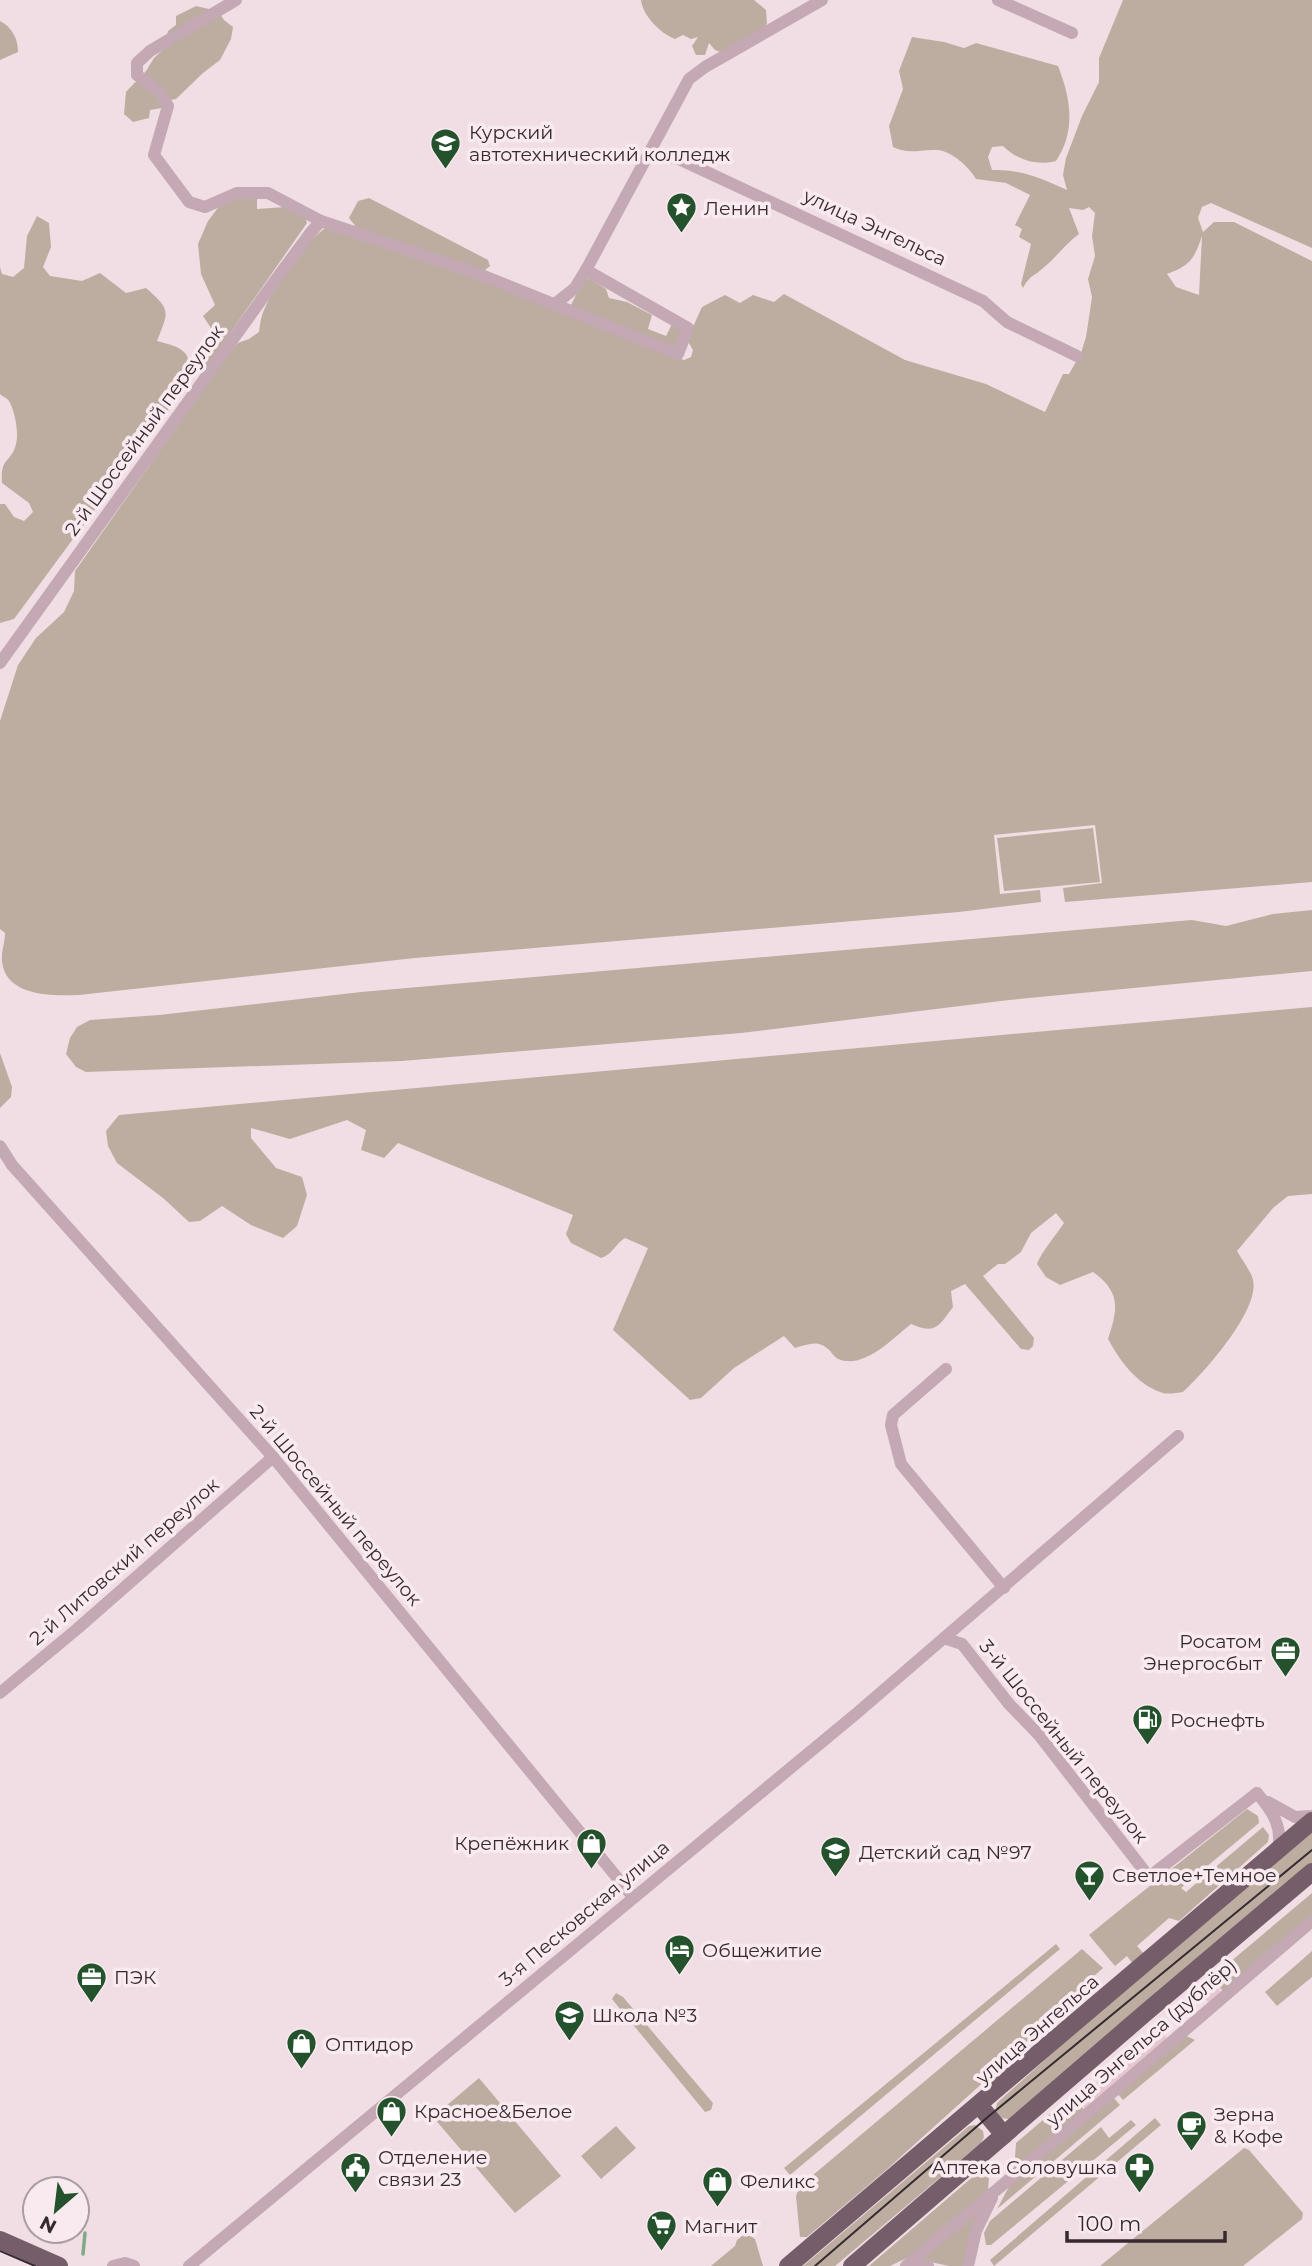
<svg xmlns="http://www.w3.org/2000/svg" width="1312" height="2266" font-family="Montserrat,sans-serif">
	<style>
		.green { fill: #bdada0; fill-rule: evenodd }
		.plaza { fill: #e6c7d1 }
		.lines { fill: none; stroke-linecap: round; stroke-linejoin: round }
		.stream { stroke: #80aa87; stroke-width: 3.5 }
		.minor { stroke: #c4a8b4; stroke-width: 12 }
		.primary { stroke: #755d6a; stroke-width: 18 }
		.tram { stroke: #352a30; stroke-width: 2 }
		.labels { text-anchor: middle; stroke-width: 7; stroke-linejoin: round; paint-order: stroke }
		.poi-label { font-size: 19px; fill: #352a30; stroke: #f8eaef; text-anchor: start }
		.street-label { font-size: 19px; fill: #352a30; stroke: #f8eaef }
	</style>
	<rect width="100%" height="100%" fill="#f0dee4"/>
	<!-- green -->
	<g class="green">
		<path d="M641,0h113l12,10 1,13 -3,6 -41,24 -8,-3 -6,-7 -4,12h-9l-4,-9 6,-9 -7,2 -8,-4 -8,4c-15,-6 -32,-23 -34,-39z"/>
		<path d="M1123,0h189v248l-101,-45 -9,4 -4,11 5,14 11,-10h20l78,39v621l-247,20 -2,-14 39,-5 -7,-58 -101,10 6,59 40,-4 1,12 -82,10 -544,46 -336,37c-25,1 -74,2 -77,-34 -1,-9 3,-18 3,-28l-5,-4v-208l18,-56 18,-27 28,-26 10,-21 1,-20 151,-214 12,-14 11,-4 10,-7c1,-7 2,-16 5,-22 11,-26 39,-65 61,-82l146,48 213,84 7,-3 2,-7 -6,-10 15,-33 23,-12 15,8 13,-8 21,7 10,-8 121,66 81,24 59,28 18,-38h6l12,-21 5,-16 6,-40 -4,-18 7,-23 -3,-20 3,-23 -6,-6 -6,3 -14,-2 10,26c-14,10 -24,25 -37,35 -10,9 -11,5 -19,19l-2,-4 10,-40 -12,-7 3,-8 -7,-4 15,-30 -24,-12 -30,-4c-7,-12 -24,-28 -39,-29 -17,-1 -28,5 -44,-3l-4,-21 14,-37 -4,-18 13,-34 32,5 20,6 12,-5 82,23c13,33 18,65 -2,95 -19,5 -39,-1 -53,-15l-11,1 -4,10 4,13c28,-1 50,8 75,20l-4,-15 3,-17 16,-42 17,-34v-24zM1202,236l-3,59 -23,-8 -9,-13c24,-9 27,-15 35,-38z"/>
		<path d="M196,6l13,3 7,-1 8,12 9,7 -2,12 -11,21 -17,13 -27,26 -6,1 -8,8 -12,2 -1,8 -16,4 -9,-8 2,-22 20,-21 8,-13 11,-10 3,-17 8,-6v-9z"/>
		<path d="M0,21c12,6 18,18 18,31l-18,8z"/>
		<path d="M238,198h19v11l28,-2 20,10 2,6 -104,149 -5,-5 13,-39 -8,-12 12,-11 -14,-31 -3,-30 10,-23 12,-16z"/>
		<path d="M369,198l119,62 2,6 -6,5 -127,-43 -8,-10 9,-17z"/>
		<path d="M37,216l12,7 2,24 -8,20 7,9 32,5 18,-8 26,20 20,-5c25,22 23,23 11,53 26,7 34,9 34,38l-177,240 -14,4v-119h5l9,13 10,4 9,-9 -4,-9 -27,-20c-2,-27 9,-19 14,-39 3,-11 -1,-33 -7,-43 -2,-3 -6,-4 -9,-7v-127l2,7 11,3 11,-9 3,-32z"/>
		<path d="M589,278l17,11 3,9 18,4 25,13 -4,14 18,7 6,-12 10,6 -5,14 -6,4 -101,-41 11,-22z"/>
		<path d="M1093,828l7,54 -96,9 -7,-53z"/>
		<path d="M1312,910v61l-303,29 -268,33 -339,28 -316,11 -10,-5 -10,-13 4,-16 7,-11 13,-7 69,-5 202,-23 831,-72 34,6 47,-12z"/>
		<path d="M1312,1007v187l-24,2 -15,12 -36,43c5,9 14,20 16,29 7,30 -49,93 -70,112 -7,1 -17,3 -23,0 -24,-9 -40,-31 -52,-53 10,-30 13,-47 -15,-67l-33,13 -14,-8 -9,-13c5,-13 19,-29 27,-41l-8,-10 -25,20 -10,19 -16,12h-7l-15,12 51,62 -1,8 -4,4 -8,-1 -56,-65 -14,7 2,16c-14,19 -18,28 -42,17 -18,14 -47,46 -73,35 -2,-1 -6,-5 -7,-7 -12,-13 -21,-8 -36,-4l-11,-12 -50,32 -33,30 -11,2 -77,-70 35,-82 -23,-10c-10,6 -13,17 -24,20l-30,-15 -5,-9 7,-19 -175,-72 -14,15 -23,-8 5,-20 -19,-10 -57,19 -39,-11v10l25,30 26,9 5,18 -10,31 -14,12 -32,-13 -29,-19 -22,15 -11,1 -26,-24 -46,-35 -9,-17 -2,-15 13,-16z"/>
		<path d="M0,1053l12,34 -1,10 -11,11z"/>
		<path d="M1247,1809l11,7 1,7 -78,65 5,4 77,-65 6,8 -1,7 -89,79 -10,-3 -32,28 7,8 -11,10 -6,-8 -12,10 -26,-31c52,-43 106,-84 158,-126z"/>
		<path d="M1312,1828v39l-303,252 -9,-1 -5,-5 2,-10 162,-146z"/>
		<path d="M1312,1893v25l-87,75 -14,-15z"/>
		<path d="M1056,1944l4,5 -270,226 -6,-7z"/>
		<path d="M1082,1949l21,19 -26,23 2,5 -194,175 -78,66h-7l-4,-41 4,-10z"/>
		<path d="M1312,1951v26l-35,29 -12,-14z"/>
		<path d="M616,1993l7,4 90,106 -2,7 -6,2 -93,-113z"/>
		<path d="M1182,2034l13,6 -72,60 -7,-8z"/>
		<path d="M479,2078l82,98 -46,37 -82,-96z"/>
		<path d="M1112,2096l8,9 -123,104 15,-28z"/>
		<path d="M1076,2100l9,11 -71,60 2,-28 34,-29z"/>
		<path d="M1155,2118l6,7 -167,141 -4,-6z"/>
		<path d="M1131,2120l5,5 -145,120h-5l-2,-12 6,-12 111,-94 8,11z"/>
		<path d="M975,2125l8,6 1,6 -3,6 -146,123h-32l166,-140z"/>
		<path d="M616,2126l20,22 -35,31 -20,-23z"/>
		<path d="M1244,2148l5,2 54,63 -1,6 -59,47h-143z"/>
		<path d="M990,2162l-2,29 -75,64 -23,11h-21z"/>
		<path d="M982,2209l-20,57h-13l-28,-6z"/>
		<path d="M746,2233l9,6 8,27h-52l24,-20 2,-6z"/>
	</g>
	<!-- plaza -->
	<g class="plaza">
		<path d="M1208,1977l15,17 -12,11 -16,-17z"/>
		<path d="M1154,2025l15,15 -83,70 -9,-11 43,-36 4,4 10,-9 -4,-4z"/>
	</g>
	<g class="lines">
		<!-- stream -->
		<path class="stream" d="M83,2254l2,-21"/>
		<!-- minor -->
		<g class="minor">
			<path d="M236,0l-86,51 -13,12v12l23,17 8,14 -14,49 35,47 16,5 32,-14h31l53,28 153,51 204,82 10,-26 -102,-58 -11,18 -20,16"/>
			<path d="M998,0l74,33"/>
			<path d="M648,155h16l17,5 302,141 24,21 70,34"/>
			<path d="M586,270l103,-191 16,-12 117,-67"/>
			<path d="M0,663l277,-385 34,-46 10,-11"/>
			<path d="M0,1146l12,19 261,292 360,440"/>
			<path d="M946,1369l-53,46 -2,10 10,39 103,124"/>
			<path d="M944,1638l18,6 47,60 30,31 110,142 108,-84"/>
			<path d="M0,1693l77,-64 196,-172"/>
			<path d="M1257,1793c15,18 26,33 21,57"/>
			<path d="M1268,1802l27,15 17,-1"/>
			<path d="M909,2265l19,1"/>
			<path d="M113,2266l12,-3 9,3"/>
			<path d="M189,2266l668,-553 321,-277"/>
			<path d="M906,2266l207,-174 199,-171"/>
			<path d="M968,2266l8,-35 16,-33"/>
		</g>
		<!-- primary -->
		<g class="primary">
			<path d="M979,2105l25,30"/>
			<path d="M0,2240l59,26"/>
			<path d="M788,2266l524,-445"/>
			<path d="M852,2266l292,-252 168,-142"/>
		</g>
		<!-- tram -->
		<g class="tram">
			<path d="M0,2251l35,15"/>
			<path d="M815,2266l174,-150 323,-266"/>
		</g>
	</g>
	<!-- icons -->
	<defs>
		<symbol id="university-pin" viewBox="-11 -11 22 30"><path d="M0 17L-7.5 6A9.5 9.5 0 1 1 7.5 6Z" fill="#24522c" stroke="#f8eaef"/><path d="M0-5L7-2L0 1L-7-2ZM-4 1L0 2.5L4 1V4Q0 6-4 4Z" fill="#fff"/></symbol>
		<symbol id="sight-pin" viewBox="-11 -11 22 30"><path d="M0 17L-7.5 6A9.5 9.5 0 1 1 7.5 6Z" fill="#24522c" stroke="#f8eaef"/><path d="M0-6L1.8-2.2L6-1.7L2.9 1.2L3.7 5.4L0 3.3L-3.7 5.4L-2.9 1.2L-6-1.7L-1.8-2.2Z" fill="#fff"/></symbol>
		<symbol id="office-pin" viewBox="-11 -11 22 30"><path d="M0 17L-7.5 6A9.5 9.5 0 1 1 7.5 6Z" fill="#24522c" stroke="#f8eaef"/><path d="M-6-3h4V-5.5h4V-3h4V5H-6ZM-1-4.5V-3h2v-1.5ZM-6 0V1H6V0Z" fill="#fff"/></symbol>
		<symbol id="fuel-pin" viewBox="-11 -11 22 30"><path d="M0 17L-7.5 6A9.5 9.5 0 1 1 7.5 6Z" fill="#24522c" stroke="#f8eaef"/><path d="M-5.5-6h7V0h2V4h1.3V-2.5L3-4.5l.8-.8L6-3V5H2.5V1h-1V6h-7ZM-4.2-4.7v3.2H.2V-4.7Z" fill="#fff"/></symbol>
		<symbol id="shop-pin" viewBox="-11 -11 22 30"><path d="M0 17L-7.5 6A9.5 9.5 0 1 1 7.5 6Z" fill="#24522c" stroke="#f8eaef"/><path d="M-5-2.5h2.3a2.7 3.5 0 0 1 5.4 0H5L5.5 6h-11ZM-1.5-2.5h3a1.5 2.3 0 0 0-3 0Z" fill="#fff"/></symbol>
		<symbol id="school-pin" viewBox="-11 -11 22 30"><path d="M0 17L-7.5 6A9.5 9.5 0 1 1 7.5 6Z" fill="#24522c" stroke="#f8eaef"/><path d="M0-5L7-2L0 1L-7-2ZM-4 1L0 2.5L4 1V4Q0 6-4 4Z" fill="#fff"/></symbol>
		<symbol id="bar-pin" viewBox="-11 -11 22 30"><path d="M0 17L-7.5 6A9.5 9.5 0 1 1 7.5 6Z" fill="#24522c" stroke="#f8eaef"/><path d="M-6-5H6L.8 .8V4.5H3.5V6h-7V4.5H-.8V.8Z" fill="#fff"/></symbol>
		<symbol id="hotel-pin" viewBox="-11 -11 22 30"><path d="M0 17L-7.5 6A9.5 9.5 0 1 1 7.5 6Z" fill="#24522c" stroke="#f8eaef"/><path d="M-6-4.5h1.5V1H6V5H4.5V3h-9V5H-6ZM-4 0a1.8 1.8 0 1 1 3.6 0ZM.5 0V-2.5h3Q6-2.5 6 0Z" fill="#fff"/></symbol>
		<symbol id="cafe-pin" viewBox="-11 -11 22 30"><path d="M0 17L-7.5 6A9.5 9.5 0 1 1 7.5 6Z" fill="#24522c" stroke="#f8eaef"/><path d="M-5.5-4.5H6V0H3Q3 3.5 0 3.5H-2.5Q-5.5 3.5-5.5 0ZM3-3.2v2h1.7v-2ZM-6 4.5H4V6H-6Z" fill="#fff"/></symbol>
		<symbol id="pharmacy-pin" viewBox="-11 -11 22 30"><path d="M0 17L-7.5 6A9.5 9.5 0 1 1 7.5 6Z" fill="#24522c" stroke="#f8eaef"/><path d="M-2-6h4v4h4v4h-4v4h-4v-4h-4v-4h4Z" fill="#fff"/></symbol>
		<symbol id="civic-pin" viewBox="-11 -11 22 30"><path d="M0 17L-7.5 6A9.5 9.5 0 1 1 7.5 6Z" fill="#24522c" stroke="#f8eaef"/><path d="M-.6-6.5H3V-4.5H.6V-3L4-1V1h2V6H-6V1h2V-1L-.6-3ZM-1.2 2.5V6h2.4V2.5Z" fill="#fff"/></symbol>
		<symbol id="supermarket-pin" viewBox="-11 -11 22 30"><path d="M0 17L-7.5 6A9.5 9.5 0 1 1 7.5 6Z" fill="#24522c" stroke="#f8eaef"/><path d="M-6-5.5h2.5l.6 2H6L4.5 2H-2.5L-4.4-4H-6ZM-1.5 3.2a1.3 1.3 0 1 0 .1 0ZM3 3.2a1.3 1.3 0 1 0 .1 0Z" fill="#fff"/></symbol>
	</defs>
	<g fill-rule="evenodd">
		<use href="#university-pin" x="428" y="126" width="35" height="47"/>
		<use href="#sight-pin" x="664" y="190" width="35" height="47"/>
		<use href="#office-pin" x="1268" y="1634" width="35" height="47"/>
		<use href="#fuel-pin" x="1130" y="1702" width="35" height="47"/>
		<use href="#shop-pin" x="574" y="1826" width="35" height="47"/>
		<use href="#school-pin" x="818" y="1834" width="35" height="47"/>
		<use href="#bar-pin" x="1072" y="1858" width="35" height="47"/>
		<use href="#hotel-pin" x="662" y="1932" width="35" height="47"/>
		<use href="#office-pin" x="74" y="1960" width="35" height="47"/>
		<use href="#school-pin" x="552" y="1998" width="35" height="47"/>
		<use href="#shop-pin" x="284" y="2026" width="35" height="47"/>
		<use href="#shop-pin" x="374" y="2094" width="35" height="47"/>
		<use href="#cafe-pin" x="1174" y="2108" width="35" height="47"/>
		<use href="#pharmacy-pin" x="1122" y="2150" width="35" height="47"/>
		<use href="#civic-pin" x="338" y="2150" width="35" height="47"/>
		<use href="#shop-pin" x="700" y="2164" width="35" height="47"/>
		<use href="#supermarket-pin" x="644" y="2208" width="35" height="47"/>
	</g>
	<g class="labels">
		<!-- poi labels -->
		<g class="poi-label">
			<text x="469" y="139">Курский<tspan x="469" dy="22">автотехнический колледж</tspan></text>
			<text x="704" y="215">Ленин</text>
			<text x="1262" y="1648" text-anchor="end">Росатом<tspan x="1262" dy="22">Энергосбыт</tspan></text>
			<text x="1170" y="1727">Роснефть</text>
			<text x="569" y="1850" text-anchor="end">Крепёжник</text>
			<text x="859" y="1859">Детский сад №97</text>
			<text x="1112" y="1882">Светлое+Темное</text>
			<text x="702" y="1957">Общежитие</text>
			<text x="114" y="1984">ПЭК</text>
			<text x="592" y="2022">Школа №3</text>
			<text x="325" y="2051">Оптидор</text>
			<text x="414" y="2118">Красное&amp;Белое</text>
			<text x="1214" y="2121">Зерна<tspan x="1214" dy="22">&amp; Кофе</tspan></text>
			<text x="378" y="2164">Отделение<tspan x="378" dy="22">связи 23</tspan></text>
			<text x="1117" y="2174" text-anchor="end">Аптека Соловушка</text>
			<text x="740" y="2188">Феликс</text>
			<text x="684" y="2233">Магнит</text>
		</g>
		<!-- street labels -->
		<g class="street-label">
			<text transform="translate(875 227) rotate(25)" y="7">улица Энгельса</text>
			<text transform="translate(144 430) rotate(-54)" y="7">2-й Шоссейный переулок</text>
			<text transform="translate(336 1505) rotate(50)" y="7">2-й Шоссейный переулок</text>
			<text transform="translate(124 1561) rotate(-41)" y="7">2-й Литовский переулок</text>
			<text transform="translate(1064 1741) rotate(51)" y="7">3-й Шоссейный переулок</text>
			<text transform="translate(584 1913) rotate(-40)" y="7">3-я Песковская улица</text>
			<text transform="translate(1037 2029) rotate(-41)" y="7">улица Энгельса</text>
			<text transform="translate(1141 2042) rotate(-41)" y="7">улица Энгельса (дублёр)</text>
		</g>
	</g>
	<!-- north arrow -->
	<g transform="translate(56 2210) rotate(208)"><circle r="33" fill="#f8eaef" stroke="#aa9da3" stroke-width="2"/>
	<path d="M0-5L12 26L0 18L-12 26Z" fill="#24522c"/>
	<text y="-10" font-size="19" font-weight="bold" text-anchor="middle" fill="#352a30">N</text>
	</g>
	<!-- scale -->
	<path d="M1067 2231v10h158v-10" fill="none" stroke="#352a30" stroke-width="3.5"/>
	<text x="1078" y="2231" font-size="21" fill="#352a30" stroke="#f8eaef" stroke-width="5" paint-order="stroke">100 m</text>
</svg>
